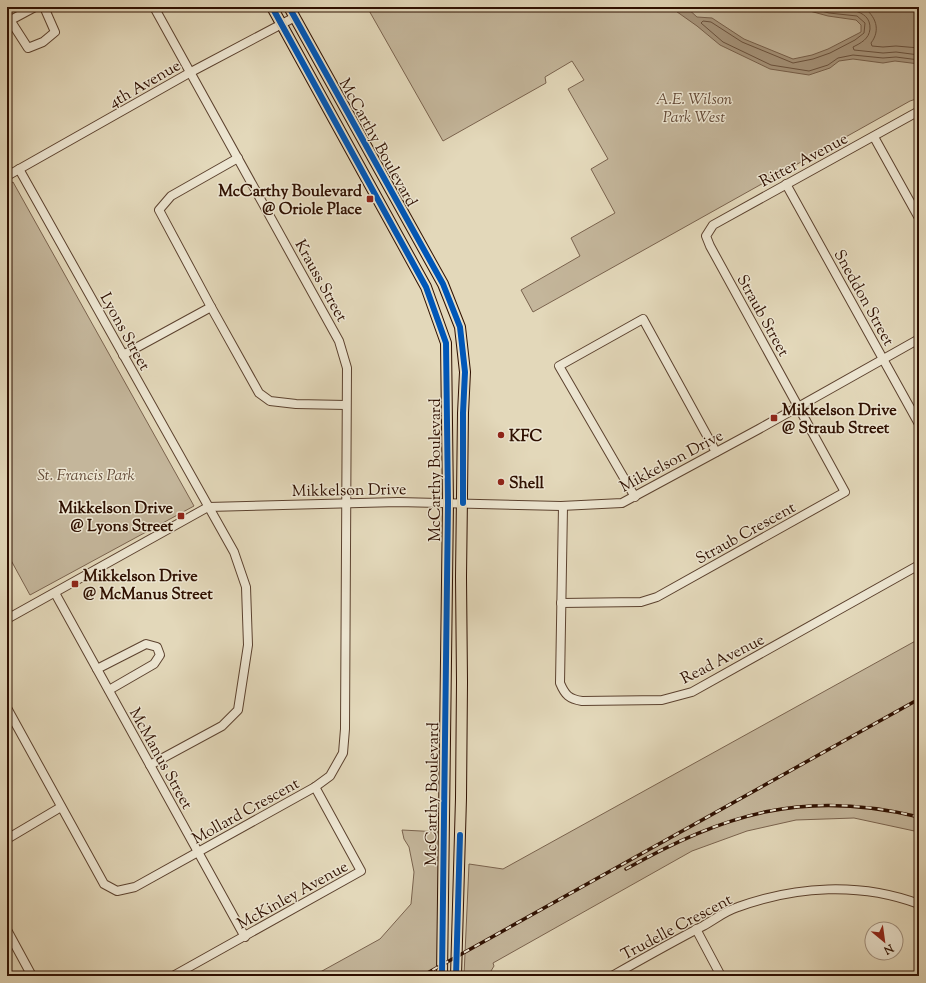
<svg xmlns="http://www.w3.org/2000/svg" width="926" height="983" font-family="'Sorts Mill Goudy',serif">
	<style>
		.green { fill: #c4b69b; stroke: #7a634e }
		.water { fill: #a6947b; stroke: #765f4a }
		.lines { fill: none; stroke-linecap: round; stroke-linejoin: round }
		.shore { stroke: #6a523e; stroke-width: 1 }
		.minor-casing { stroke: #5c422f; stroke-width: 10 }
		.major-casing { stroke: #2f1001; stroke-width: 12 }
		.minor { stroke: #ede6d2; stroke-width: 8 }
		.major { stroke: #e3d8ba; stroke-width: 10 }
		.rail-casing { stroke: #2f1001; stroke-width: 3.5 }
		.rail { stroke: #ede6d2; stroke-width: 2; stroke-dasharray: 6; stroke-linecap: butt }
		.cycleway-casing { stroke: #ede6d2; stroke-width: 8 }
		.cycleway { stroke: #0057b8; stroke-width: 6 }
		.poi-dot { fill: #8f2418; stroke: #ede6d2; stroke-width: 1.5 }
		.labels { text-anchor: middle; stroke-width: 3; stroke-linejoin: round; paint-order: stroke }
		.street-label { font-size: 16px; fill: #2f1001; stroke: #ede6d2 }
		.park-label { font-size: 16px; font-style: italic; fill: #634a37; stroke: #ede6d2 }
		.poi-label { font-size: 16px; font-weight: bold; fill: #2f1001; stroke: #ede6d2; text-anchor: start }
	</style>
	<rect width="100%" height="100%" fill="#e3d8ba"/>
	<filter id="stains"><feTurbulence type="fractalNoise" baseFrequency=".005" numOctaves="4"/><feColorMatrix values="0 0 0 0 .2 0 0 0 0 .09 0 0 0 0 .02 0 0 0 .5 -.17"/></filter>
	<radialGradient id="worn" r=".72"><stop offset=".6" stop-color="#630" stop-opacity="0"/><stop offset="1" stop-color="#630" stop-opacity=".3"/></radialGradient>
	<!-- green -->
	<g class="green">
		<path d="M367,7h552v91l-9,3 -377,211 -12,-22 59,-34 -9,-18 44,-25 -24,-44 17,-10 -40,-70 16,-9 -12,-19 -27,16 1,6 -103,58z"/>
		<path d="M13,182l181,324 -164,89 -23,-42v-368z"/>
		<path d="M919,639v193l-65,-14 -58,2 -49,11 -55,20 -199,112 1,3 -6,10h-24l5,-112 34,5z"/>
		<path d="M402,830l38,2 -2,144h-125l67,-37 31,-35 3,-32 -5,-25 -5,-8z"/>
	</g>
	<!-- water -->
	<path class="water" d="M671,7h15l11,10 15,1 32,21 49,20 19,-4 16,-6 33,-17v-7l-5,-5 -28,-4 -33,-9h124v57l-24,-3 -12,2 -30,-4 -14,2 -9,7 -21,7 -39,-6 -50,-24 -23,-19 -24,-17z"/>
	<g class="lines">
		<!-- shore -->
		<g class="shore">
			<path d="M806,7l23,6 28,3 8,7 -1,10 -9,7 -25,13 -17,6 -20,4 -51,-21 -31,-20 -8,-1 -2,2 22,19 48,23 38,6 19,-6 10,-7 15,-3 30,3 13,-1 23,3"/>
			<path d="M827,7c15,3 44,0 43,22 -1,10 -9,14 -17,18l1,3 29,3 13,-1 23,3"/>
			<path d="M863,7c13,9 18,23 8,36l1,3 11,1 13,-1 23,2"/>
		</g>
		<defs>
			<g id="minor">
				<path d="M10,20l18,28 15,-6 12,-10 -11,-25"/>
				<path d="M7,22l28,-15"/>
				<path d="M874,137l45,81"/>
				<path d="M238,158l-67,38 -12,14 52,97 48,86 11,8 26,3 50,1"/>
				<path d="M19,169l215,383 12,35 2,58 -10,65 -16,16 -72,39"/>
				<path d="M7,176l184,-104 104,-55"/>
				<path d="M786,184l133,240"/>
				<path d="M123,355l88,-48"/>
				<path d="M635,497l-76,-131 84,-47 73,133"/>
				<path d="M563,506l-3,177c5,12 9,16 22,18l80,-1 30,-8 227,-127"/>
				<path d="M55,593l190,344"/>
				<path d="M561,603l80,-1 16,-5 188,-105 -135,-246 -4,-10 7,-11 206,-114"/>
				<path d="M7,619l201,-112 190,-5 163,4 61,-3 137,-74 160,-90"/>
				<path d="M97,669l49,-25 11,3 3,8 -6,9 -45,26"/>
				<path d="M7,708l97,176 13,7 18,-4 180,-100 15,-11 13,-23 2,-24 2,-361 -8,-27 -185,-334"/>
				<path d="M7,839l54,-32"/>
				<path d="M696,929l25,47"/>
				<path d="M7,930l25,46"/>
				<path d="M173,976l188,-105 -46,-84"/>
				<path d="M612,976c30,-17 60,-34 91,-50 11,-6 22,-15 35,-19 58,-21 122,-25 181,-3"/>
			</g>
			<g id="major">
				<path d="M272,7l154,280 20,56 2,160 -6,473"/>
				<path d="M289,7l154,277 17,43 5,45 -2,41 -2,164 1,105 -1,116 -5,178"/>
			</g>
		</defs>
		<!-- minor casing -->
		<use href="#minor" class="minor-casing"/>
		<!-- major casing -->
		<use href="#major" class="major-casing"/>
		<!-- minor -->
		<use href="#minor" class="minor"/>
		<!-- major -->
		<use href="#major" class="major"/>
		<defs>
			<g id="rail">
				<path d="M626,869c100,-56 179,-80 293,-52"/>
				<path d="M422,976l497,-277"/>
			</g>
		</defs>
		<!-- rail casing -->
		<use href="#rail" class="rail-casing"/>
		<!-- rail -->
		<use href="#rail" class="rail"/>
		<defs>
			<g id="cycleway">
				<path d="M272,7l154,280 20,56 2,160 -6,473"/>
				<path d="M289,7l154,277 17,43 5,45 -2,41v90"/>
				<path d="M456,976l4,-141"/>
			</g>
		</defs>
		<!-- cycleway casing -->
		<use href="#cycleway" class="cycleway-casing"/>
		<!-- cycleway -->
		<use href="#cycleway" class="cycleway"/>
	</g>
	<!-- markers -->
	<g class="poi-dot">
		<rect x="366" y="195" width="8" height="8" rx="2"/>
		<rect x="770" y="414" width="8" height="8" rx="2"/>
		<circle cx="501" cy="435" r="4"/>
		<circle cx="501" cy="482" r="4"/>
		<rect x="177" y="512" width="8" height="8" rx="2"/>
		<rect x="71" y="580" width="8" height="8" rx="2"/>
	</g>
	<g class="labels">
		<!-- street labels -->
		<g class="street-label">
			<text transform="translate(144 83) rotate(-30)" y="6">4th Avenue</text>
			<text transform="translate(379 142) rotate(61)" y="6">McCarthy Boulevard</text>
			<text transform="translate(803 159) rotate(-28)" y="6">Ritter Avenue</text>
			<text transform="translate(322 280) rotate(61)" y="6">Krauss Street</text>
			<text transform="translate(865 297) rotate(61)" y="6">Sneddon Street</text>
			<text transform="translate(764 315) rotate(61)" y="6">Straub Street</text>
			<text transform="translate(126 331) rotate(61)" y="6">Lyons Street</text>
			<text transform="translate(671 460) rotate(-28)" y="6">Mikkelson Drive</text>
			<text transform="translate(434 470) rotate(-90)" y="6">McCarthy Boulevard</text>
			<text transform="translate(349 489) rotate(-1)" y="6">Mikkelson Drive</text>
			<text transform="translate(745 532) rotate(-29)" y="6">Straub Crescent</text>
			<text transform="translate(722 658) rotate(-27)" y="6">Read Avenue</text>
			<text transform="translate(162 758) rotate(61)" y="6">McManus Street</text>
			<text transform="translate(431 794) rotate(-89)" y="6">McCarthy Boulevard</text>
			<text transform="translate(245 810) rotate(-29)" y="6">Mollard Crescent</text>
			<text transform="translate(292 894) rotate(-29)" y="6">McKinley Avenue</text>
			<text transform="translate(676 926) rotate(-28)" y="6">Trudelle Crescent</text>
		</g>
		<!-- park labels -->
		<g class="park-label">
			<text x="694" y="104">A.E. Wilson<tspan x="694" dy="18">Park West</tspan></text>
			<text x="86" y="480">St. Francis Park</text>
		</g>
		<!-- poi labels -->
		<g class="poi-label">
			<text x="362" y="196" text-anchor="end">McCarthy Boulevard<tspan x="362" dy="18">@ Oriole Place</tspan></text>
			<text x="782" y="415">Mikkelson Drive<tspan x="782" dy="18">@ Straub Street</tspan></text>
			<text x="509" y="441">KFC</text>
			<text x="509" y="488">Shell</text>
			<text x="173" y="513" text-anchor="end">Mikkelson Drive<tspan x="173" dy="18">@ Lyons Street</tspan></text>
			<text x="83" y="581">Mikkelson Drive<tspan x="83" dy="18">@ McManus Street</tspan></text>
		</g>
	</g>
	<!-- margin -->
	<rect width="926" height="983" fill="none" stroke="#e3d8ba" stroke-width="24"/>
	<rect x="8" y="8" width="910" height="967" fill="none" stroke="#2f1001" stroke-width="2"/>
	<rect x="12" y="12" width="902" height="959" fill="none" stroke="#2f1001"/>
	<!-- north arrow -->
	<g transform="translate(884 941) rotate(151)"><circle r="19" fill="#ede6d2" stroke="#a1907e"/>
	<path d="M0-3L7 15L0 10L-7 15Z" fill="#8f2418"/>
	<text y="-6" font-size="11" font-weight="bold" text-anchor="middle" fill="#2f1001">N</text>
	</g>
	<rect width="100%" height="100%" filter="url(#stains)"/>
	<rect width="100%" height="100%" fill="url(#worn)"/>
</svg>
